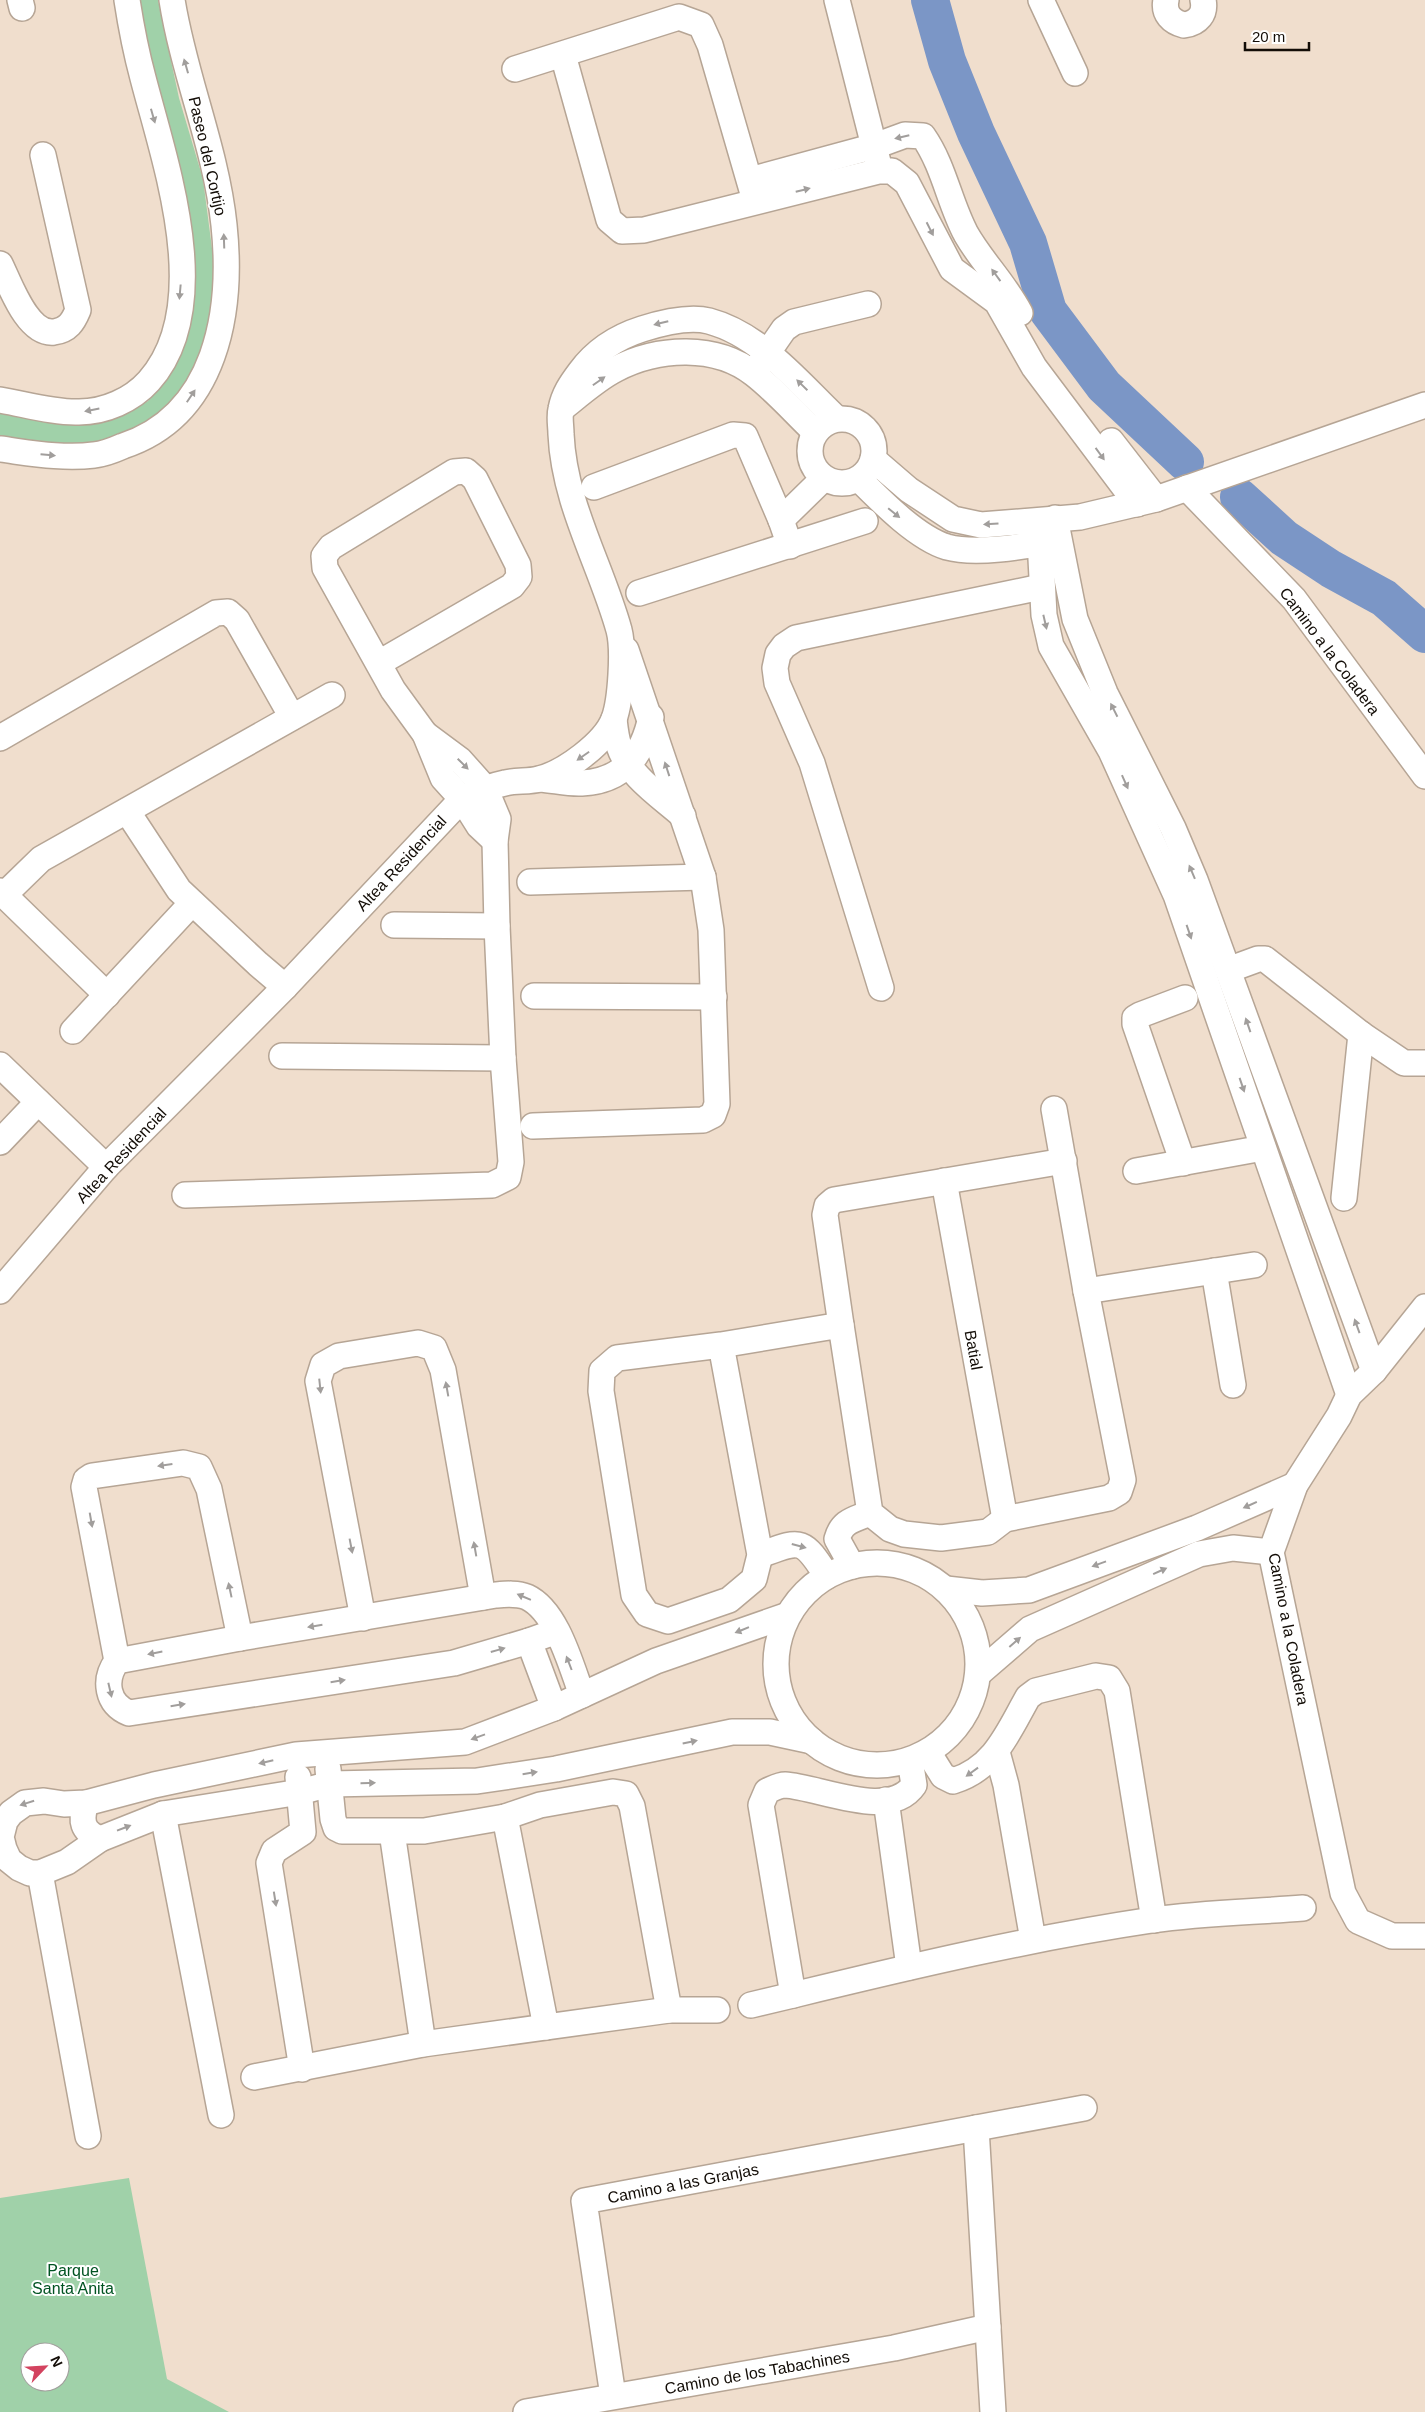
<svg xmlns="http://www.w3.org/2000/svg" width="1425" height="2412" font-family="Arial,sans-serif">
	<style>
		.green { fill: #a0d1a9; fill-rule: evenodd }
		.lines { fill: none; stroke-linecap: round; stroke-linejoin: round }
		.river { stroke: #7b96c6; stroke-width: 38 }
		.minor-casing { stroke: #b6a595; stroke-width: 28 }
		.minor { stroke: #fff; stroke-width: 25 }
		.oneway { fill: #a19e9c }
		.labels { text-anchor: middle; stroke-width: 4; stroke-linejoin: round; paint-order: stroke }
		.street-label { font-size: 16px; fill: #130d07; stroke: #fff }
		.park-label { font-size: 16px; fill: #005322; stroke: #fff }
	</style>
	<rect width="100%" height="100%" fill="#f0decd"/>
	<!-- green -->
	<g class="green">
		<path d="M135,0h23l21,98 24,81 14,108 -15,76 -33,47 -33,25 -46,12 -90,-6v-29l82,12 40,-8 26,-15 20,-25 15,-30 7,-29 5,-52 -14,-83z"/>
		<path d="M129,2178l38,201 62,33h-229v-214zM30,2352h30v30h-30z"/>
	</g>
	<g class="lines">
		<!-- river -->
		<g class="river">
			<path d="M930,0l17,61 29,72 52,110 20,68 56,75 81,76"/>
			<path d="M1239,497l45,41 47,31 53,29 41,36"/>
		</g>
		<defs>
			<g id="minor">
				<path d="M20,0l2,8"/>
				<path d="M837,0l41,162"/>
				<path d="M1041,0l34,73"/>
				<path d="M1166,0c-3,14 6,22 18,25 14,-2 22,-11 19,-25"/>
				<path d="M563,55l46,165 13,11 22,-1 235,-59h13l15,12 45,86 45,33 37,65 103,137"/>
				<path d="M515,69l164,-52 22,8 9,20 44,152"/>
				<path d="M750,180l125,-34 30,-11 18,1c21,30 26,66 43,98 16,28 39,50 54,79"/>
				<path d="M0,264c10,20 27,71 54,68 14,-2 19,-10 24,-22l-35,-155"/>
				<path d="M759,365l25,-36 10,-7 74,-18"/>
				<path d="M0,400c24,4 55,13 79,12 26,0 53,-12 70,-31 67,-75 16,-218 -6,-303 -7,-26 -12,-52 -16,-78"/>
				<path d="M564,407c16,-13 34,-29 52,-38 42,-22 100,-25 138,5 22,17 41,39 61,58"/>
				<circle cx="842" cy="451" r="32"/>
				<path d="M1111,441l45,58"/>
				<path d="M0,449c31,4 63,10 94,6 10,-1 20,-5 29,-9 94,-31 110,-135 101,-221 -8,-77 -40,-149 -52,-225"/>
				<path d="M873,459l36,31 44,29 28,6 99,-8 76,-18 269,-94"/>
				<path d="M859,479c22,22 58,59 88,68 29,8 79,-1 108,-6"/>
				<path d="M594,487l139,-52 12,1 36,84 9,26"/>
				<path d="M1187,488l107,111 131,177"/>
				<path d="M1055,518l20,101 30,74 68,135 22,52 179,491"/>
				<path d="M781,520l43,-42"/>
				<path d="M1039,521l5,94 7,31 60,105 65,144 173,500"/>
				<path d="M639,593l226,-72"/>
				<path d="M379,663l133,-77 7,-9 -1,-12 -43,-86 -9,-8 -12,1 -123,75 -7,9 1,12 68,122 32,44 18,44 19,21 17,27 16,15"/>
				<path d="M614,719c1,9 2,19 5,27 10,30 40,49 64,70"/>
				<path d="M0,738l216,-125 12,-1 9,8 55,97"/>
				<path d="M540,779c14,1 29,5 42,4 41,-2 61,-28 69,-66"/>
				<path d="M127,811l52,79 79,74 27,23"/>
				<path d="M530,882l173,-5"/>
				<path d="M0,891l107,104"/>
				<path d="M4,895l37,-36 291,-164"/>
				<path d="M394,925l103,1"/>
				<path d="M1228,970l30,-11h7l96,75 43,29h21"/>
				<path d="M881,988l-69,-225 -35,-80 -2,-15 3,-14 6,-8 12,-8 245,-51"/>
				<path d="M534,996l180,1"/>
				<path d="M73,1031l119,-128"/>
				<path d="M282,1056l221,2"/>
				<path d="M0,1065l106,102"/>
				<path d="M533,1126l170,-6 10,-5 4,-11 -6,-174 -8,-53 -77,-227"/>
				<path d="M0,1142l38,-40"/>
				<path d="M1183,1163l-48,-139v-6l5,-3 45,-17"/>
				<path d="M1136,1171l127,-23"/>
				<path d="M944,1181l61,338"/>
				<path d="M185,1195l307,-10 16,-8 3,-15 -8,-104 -6,-132 -2,-85 3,-22 -13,-31 -25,-28 -35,-26"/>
				<path d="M1344,1198l17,-164"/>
				<path d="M1214,1271l19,114"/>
				<path d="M0,1291l106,-124 179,-180 177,-188c14,-7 28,-13 43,-16 11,-3 24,-1 34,-4 25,-6 66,-36 75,-60 7,-19 10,-70 5,-89 -18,-65 -55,-126 -58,-196 0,-8 -2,-17 0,-25 3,-15 10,-25 19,-37 16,-22 37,-35 62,-43 19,-6 47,-13 67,-8 52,14 91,63 128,98"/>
				<path d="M1086,1291l168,-26"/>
				<path d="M1425,1307l-51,64 -25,24 -10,21 -44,69 -24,67 72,341 15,28 34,15h33"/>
				<path d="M841,1325l-16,-110 2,-9 7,-6 230,-39"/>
				<path d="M721,1345l39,210 -6,24 -25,21 -61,21 -21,-7 -13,-19 -33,-204 1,-20 15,-13 104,-13 120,-20 29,188 20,16 14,5 37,4 47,-6 17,-13 104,-21 10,-6 4,-12 -37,-189 -32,-182"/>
				<path d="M760,1555c41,-15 42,-18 67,21"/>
				<circle cx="877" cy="1664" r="101"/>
				<path d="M852,1566l-15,-27c5,-18 16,-19 33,-26"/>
				<path d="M946,1589l36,4 47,-3 168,-62 98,-43"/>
				<path d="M788,1615l-132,46 -102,47 -89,34 -169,13 -142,30 -68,18 -22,1 -20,-3 -19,2 -14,10 -6,8 -4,16 3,12 5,11 10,8 11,5h10l27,-11 33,-23 63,-25 137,-22 30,-8 147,-3 79,-12 176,-37h38l42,9"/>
				<path d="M363,1618l-45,-237 5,-16 16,-9 79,-13 16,5 9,22 40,227"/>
				<path d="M557,1631l-28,10 -75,22 -325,50c-22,-9 -26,-33 -12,-52l123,-23 256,-43c11,-1 21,-2 31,2 30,14 44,69 55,98"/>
				<path d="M529,1641l25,67"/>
				<path d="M117,1661l-33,-174 2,-7 6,-4 91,-13 16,4 10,22 31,149"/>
				<path d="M978,1674l52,-45 169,-75 34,-6 38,4"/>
				<path d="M928,1752l15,24 10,5c42,-13 55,-49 75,-84l8,-6 60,-15 13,2 8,13 37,229"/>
				<path d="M997,1752l9,33 27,155"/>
				<path d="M910,1760l4,25c-25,36 -94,2 -129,0 -6,0 -13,4 -18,6l-6,14 32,190c119,-29 238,-57 359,-75 50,-7 101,-8 151,-12"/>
				<path d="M328,1769l5,50 3,9 6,3h82l81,-14 35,-12 73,-13 13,2 6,12 37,204"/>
				<path d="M298,1777l5,55 -29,19 -5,12 33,206"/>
				<path d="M886,1800l23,167"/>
				<path d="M86,1803c-6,18 -4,28 14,36"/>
				<path d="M163,1814l58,301"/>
				<path d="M505,1817l41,210"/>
				<path d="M392,1832l31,212"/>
				<path d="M40,1873l48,263"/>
				<path d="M751,2005l42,-10"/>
				<path d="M254,2077l169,-33 246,-34h48"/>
				<path d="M976,2128l17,284"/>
				<path d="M613,2396l-29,-195 500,-93"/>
				<path d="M526,2412l368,-64 94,-21"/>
			</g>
		</defs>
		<!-- minor casing -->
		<use href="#minor" class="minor-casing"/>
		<!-- minor -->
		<use href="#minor" class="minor"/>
	</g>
	<!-- one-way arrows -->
	<defs><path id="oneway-solid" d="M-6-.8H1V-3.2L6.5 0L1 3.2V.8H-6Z" transform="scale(1.25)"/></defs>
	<g class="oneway">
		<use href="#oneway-solid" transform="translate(186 66) rotate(-106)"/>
		<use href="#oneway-solid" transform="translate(153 116) rotate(74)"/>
		<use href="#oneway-solid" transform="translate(902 137) rotate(167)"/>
		<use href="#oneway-solid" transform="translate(803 190) rotate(-14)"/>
		<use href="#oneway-solid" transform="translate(930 229) rotate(63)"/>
		<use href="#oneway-solid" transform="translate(224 241) rotate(-92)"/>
		<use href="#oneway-solid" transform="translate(996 275) rotate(-126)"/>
		<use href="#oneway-solid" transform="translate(180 292) rotate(95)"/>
		<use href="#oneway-solid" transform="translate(661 323) rotate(166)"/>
		<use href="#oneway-solid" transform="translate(599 381) rotate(-35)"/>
		<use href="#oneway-solid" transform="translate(802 385) rotate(-136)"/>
		<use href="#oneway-solid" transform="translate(191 396) rotate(-56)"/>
		<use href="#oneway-solid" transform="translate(92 410) rotate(169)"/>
		<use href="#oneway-solid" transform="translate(1100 454) rotate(54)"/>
		<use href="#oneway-solid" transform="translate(48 455) rotate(5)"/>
		<use href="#oneway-solid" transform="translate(894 513) rotate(39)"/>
		<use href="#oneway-solid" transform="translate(991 524) rotate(176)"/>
		<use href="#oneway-solid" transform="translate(1045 622) rotate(77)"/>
		<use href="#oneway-solid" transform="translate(1114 710) rotate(-117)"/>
		<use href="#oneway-solid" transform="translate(583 756) rotate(145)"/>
		<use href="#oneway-solid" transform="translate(463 764) rotate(45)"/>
		<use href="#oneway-solid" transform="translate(667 769) rotate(-108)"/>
		<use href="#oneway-solid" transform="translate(1125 782) rotate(66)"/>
		<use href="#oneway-solid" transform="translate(1192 872) rotate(-113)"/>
		<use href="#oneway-solid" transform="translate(1189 932) rotate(71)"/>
		<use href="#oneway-solid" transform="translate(1248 1025) rotate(-109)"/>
		<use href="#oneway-solid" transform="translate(1242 1085) rotate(71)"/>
		<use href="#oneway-solid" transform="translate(1357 1326) rotate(-110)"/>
		<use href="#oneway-solid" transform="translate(320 1386) rotate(84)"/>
		<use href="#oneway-solid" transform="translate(447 1389) rotate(-100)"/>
		<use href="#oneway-solid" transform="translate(165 1465) rotate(172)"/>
		<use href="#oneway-solid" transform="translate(1250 1505) rotate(156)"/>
		<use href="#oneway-solid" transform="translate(91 1520) rotate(80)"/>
		<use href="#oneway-solid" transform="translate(351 1546) rotate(79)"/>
		<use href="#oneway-solid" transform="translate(799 1546) rotate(15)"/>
		<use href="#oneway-solid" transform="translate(475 1549) rotate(-100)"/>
		<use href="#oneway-solid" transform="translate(1099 1564) rotate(160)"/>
		<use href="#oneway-solid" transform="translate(1160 1571) rotate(-24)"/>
		<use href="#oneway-solid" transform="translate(230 1590) rotate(-102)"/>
		<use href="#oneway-solid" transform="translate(524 1597) rotate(-157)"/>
		<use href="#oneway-solid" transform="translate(315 1626) rotate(171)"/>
		<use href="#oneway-solid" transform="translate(742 1630) rotate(158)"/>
		<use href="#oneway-solid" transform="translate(1015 1642) rotate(-41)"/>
		<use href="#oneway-solid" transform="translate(498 1650) rotate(-16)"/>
		<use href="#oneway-solid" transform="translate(155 1653) rotate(169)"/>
		<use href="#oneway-solid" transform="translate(569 1663) rotate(-111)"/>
		<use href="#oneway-solid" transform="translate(338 1681) rotate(-9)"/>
		<use href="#oneway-solid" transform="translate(110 1690) rotate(77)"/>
		<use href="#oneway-solid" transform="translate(178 1705) rotate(-9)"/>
		<use href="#oneway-solid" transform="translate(478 1737) rotate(160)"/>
		<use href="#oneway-solid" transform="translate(690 1742) rotate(-12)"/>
		<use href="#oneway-solid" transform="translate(266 1762) rotate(167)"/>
		<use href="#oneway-solid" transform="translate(972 1772) rotate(144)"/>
		<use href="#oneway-solid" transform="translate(530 1773) rotate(-9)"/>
		<use href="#oneway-solid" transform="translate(368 1783) rotate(-1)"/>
		<use href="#oneway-solid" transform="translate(27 1803) rotate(162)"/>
		<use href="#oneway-solid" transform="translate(124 1828) rotate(-21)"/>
		<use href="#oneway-solid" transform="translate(275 1899) rotate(81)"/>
	</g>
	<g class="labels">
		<!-- street labels -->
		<g class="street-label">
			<text transform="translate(208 156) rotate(77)" y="6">Paseo del Cortijo</text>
			<text transform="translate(1330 651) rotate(53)" y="6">Camino a la Coladera</text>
			<text transform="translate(401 863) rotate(-47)" y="6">Altea Residencial</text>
			<text transform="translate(121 1155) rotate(-47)" y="6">Altea Residencial</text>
			<text transform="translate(974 1350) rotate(80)" y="6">Batial</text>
			<text transform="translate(1289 1629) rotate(79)" y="6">Camino a la Coladera</text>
			<text transform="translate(683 2183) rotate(-11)" y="6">Camino a las Granjas</text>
			<text transform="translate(757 2372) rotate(-10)" y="6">Camino de los Tabachines</text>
		</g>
		<!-- park labels -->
		<g class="park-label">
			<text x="73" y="2276">Parque<tspan x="73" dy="18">Santa Anita</tspan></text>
		</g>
	</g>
	<!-- north arrow -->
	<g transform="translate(45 2367) rotate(65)"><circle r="24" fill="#ffffff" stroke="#a19e9c"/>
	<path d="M0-4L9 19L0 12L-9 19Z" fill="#d3435f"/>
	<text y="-8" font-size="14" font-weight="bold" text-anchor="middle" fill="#130d07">N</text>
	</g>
	<!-- scale -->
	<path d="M1245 42v8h64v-8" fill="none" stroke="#130d07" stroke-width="2.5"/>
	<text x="1252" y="42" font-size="15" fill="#130d07" stroke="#ffffff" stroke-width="4" paint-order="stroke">20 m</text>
</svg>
